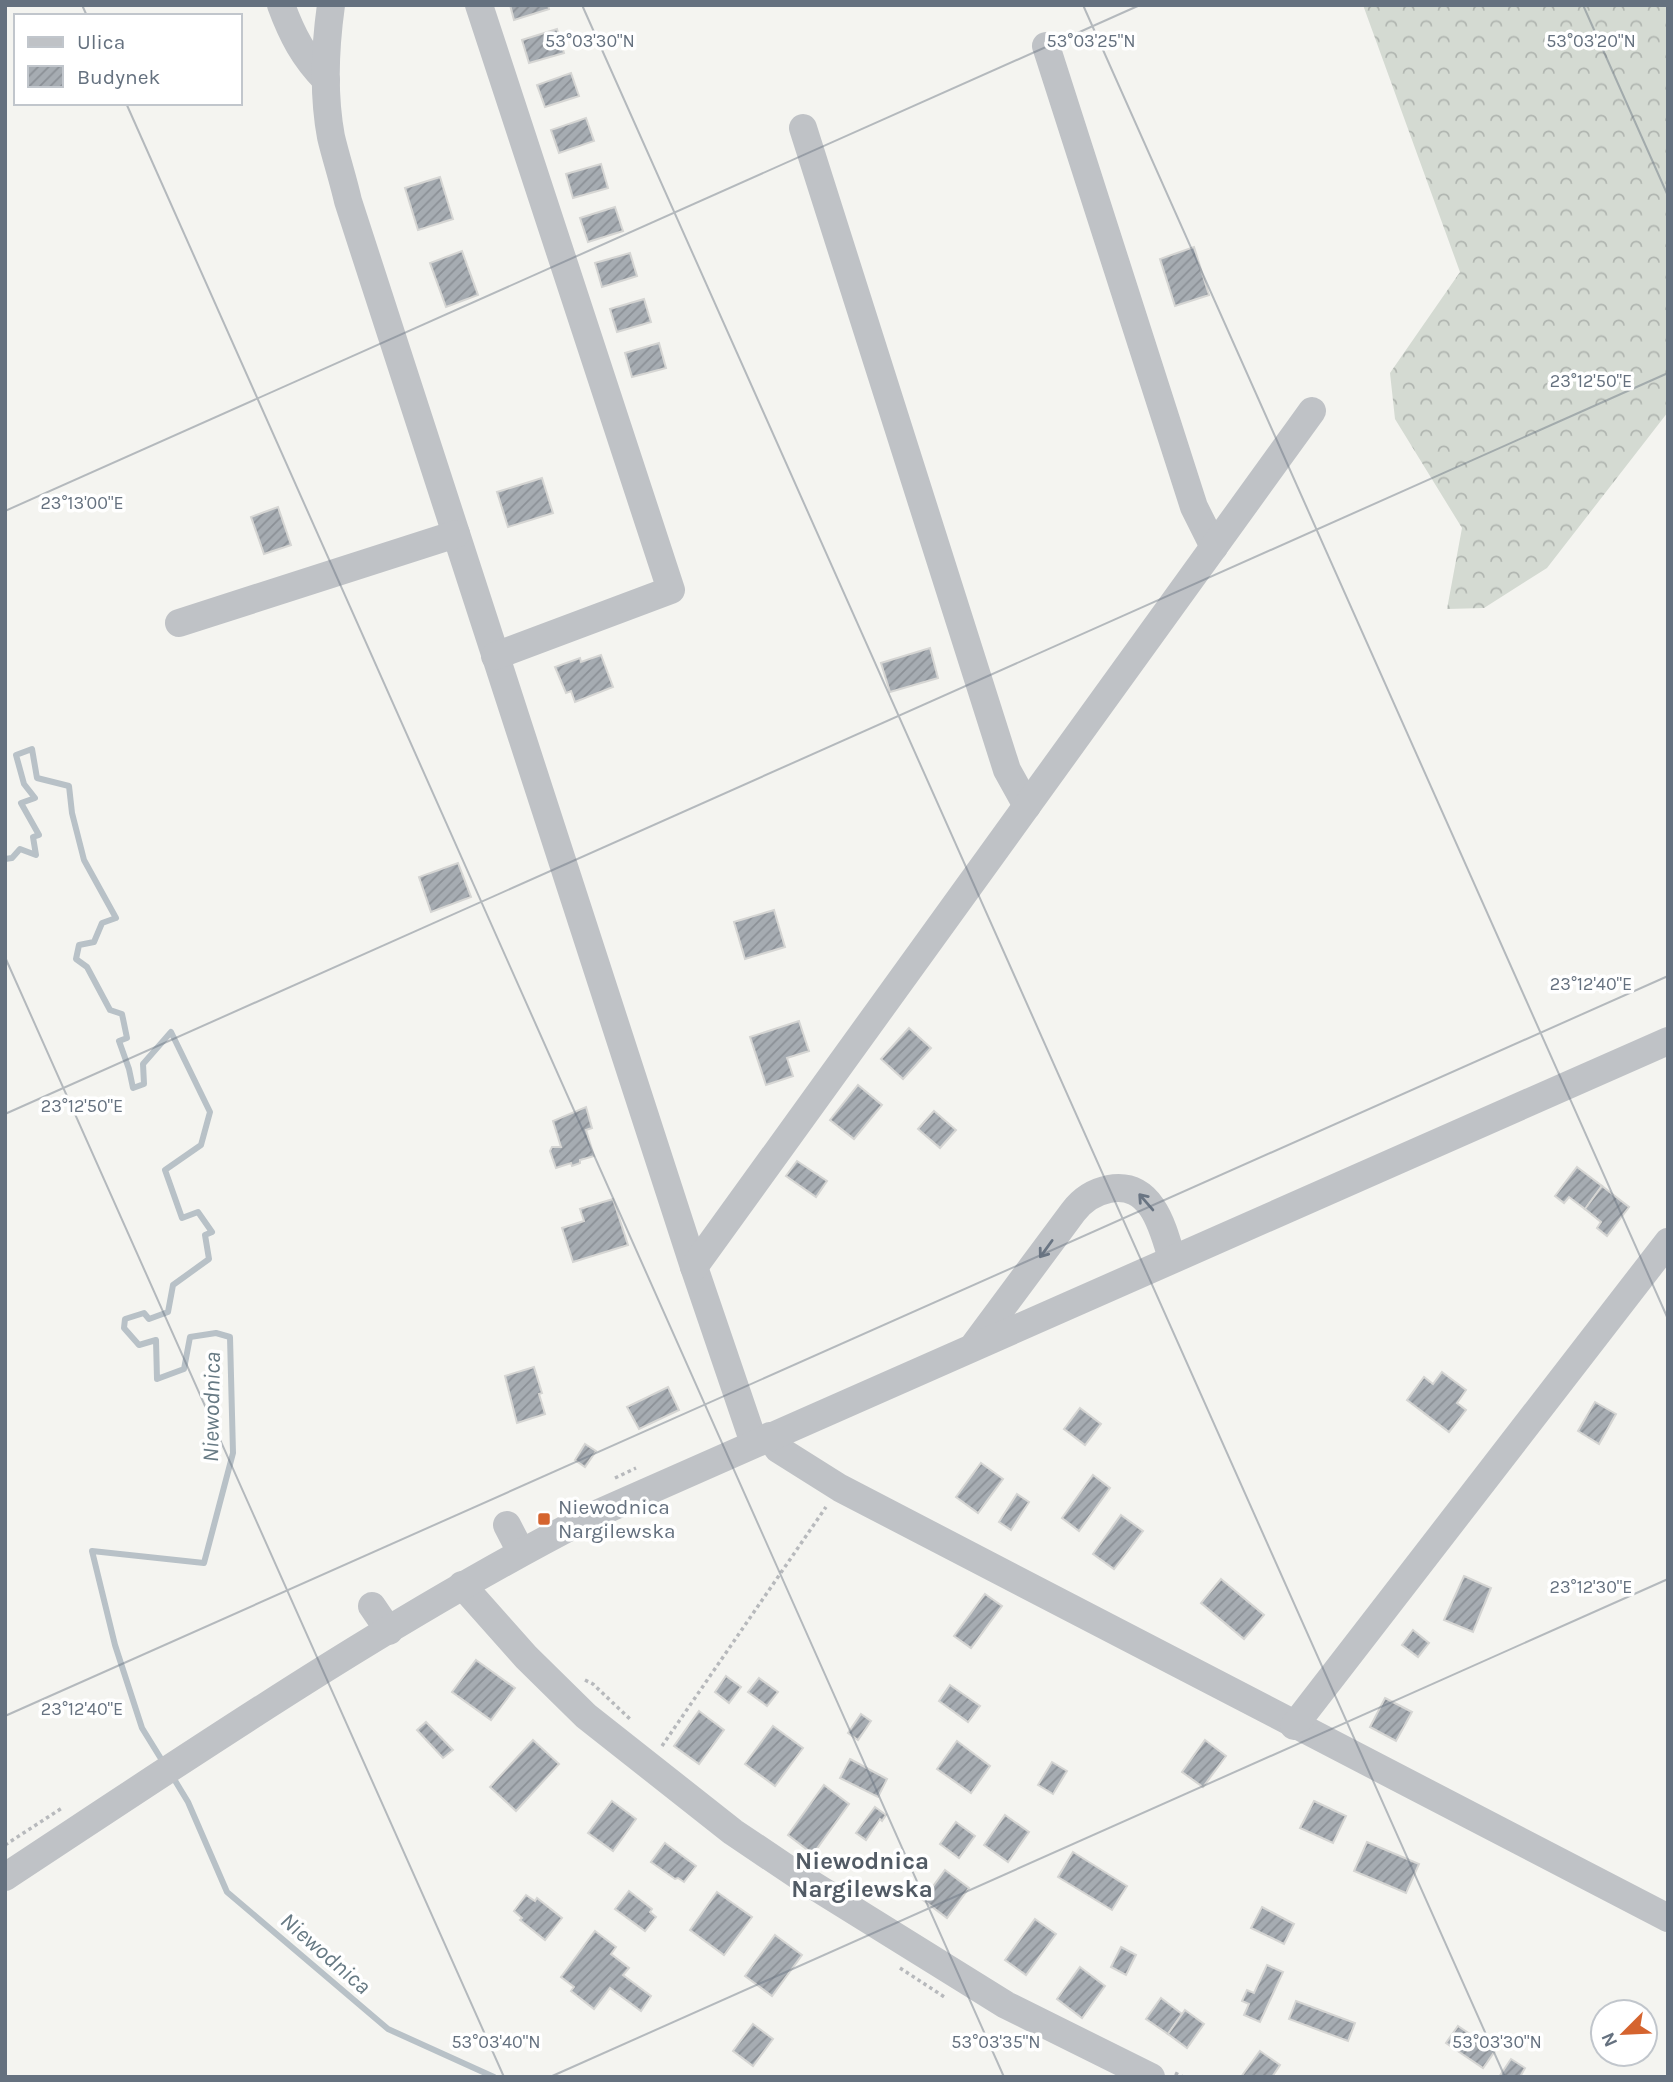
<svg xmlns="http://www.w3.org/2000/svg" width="1673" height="2082" font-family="Karla,sans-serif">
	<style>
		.forest { fill: url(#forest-crowns) }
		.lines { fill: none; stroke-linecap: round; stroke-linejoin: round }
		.stream { stroke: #b8c1c7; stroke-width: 6 }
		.building { fill: url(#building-hatch); stroke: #d5d5d3; stroke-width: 2 }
		.path { stroke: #b7b9bc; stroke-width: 3.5; stroke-dasharray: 3.5 3.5; stroke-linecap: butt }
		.minor { stroke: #bfc2c6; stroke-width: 28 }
		.oneway { stroke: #6a7583 }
		.ticks { fill: none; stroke: #65717f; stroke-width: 2; stroke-opacity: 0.45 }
		.poi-dot { fill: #d5642f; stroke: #fff; stroke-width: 2.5 }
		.labels { text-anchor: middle; stroke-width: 7; stroke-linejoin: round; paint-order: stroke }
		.poi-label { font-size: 21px; fill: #65717f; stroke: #fff; text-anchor: start }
		.water-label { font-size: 23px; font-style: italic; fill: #667983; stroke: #fff }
		.quarter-label { font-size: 24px; font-weight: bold; fill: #525b65; stroke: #fff }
		.ticks-label { font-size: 18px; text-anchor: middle; fill: #65717f; stroke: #fff; stroke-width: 7; stroke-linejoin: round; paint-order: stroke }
	</style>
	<defs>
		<pattern id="forest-crowns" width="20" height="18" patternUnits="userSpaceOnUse" patternTransform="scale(1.75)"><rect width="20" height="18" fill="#d4dad2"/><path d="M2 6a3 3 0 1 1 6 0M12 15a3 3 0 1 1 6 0" fill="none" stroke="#b0b5b0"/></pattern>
		<pattern id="building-hatch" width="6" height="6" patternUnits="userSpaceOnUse" patternTransform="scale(1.75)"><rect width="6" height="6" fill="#a6acb2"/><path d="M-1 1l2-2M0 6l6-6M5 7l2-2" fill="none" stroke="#8b9096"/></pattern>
	</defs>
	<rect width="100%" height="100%" fill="#f4f4f0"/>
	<!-- forest -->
	<path class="forest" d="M1363,5h305v407l-121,156 -63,40 -37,1 15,-81 -67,-109 -5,-46 70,-101z"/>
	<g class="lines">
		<!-- stream -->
		<g class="stream">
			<path d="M5,859l7,-1 8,-9 16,6 -3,-18 6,-2 -18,-32 14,-5 -11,-14 -8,-29 16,-6 5,29 32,8 3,27 12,47 32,58 -14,5 -8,19 -15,3 -3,14 11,8 23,43 12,4 5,24 -8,3 10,28 4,19 11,-4 -1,-20 28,-32 39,80 -9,33 -36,25 17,48 16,-6 14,20 -7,3 4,24 -36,26 -5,27 -19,7 -5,-6 -19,6 -1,9 15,17 17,-5 1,39 27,-10 6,-32 26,-4 14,4 3,116 -29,110 -112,-12 23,94 27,83 21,34"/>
			<path d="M171,1774l17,28 39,90 161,137 106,48"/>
		</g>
	</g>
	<!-- building -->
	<g class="building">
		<path d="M510,5h38l1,4 -35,11z"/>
		<path d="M557,29l7,24 -35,10 -7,-23z"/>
		<path d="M571,73l8,23 -34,11 -8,-22z"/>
		<path d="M586,118l8,23 -35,12 -8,-23z"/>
		<path d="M601,164l7,24 -35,10 -7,-24z"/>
		<path d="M440,177l13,42 -35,11 -13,-42z"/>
		<path d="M615,207l8,24 -35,11 -8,-24z"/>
		<path d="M1194,247l15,48 -34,11 -15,-47z"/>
		<path d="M462,251l16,44 -32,12 -16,-44z"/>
		<path d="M630,253l7,23 -35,11 -7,-24z"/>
		<path d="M644,299l7,23 -34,10 -7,-23z"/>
		<path d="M659,343l7,25 -34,9 -7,-24z"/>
		<path d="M542,478l11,35 -45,14 -11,-35z"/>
		<path d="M278,507l13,38 -27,9 -13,-37z"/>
		<path d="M930,648l8,30 -48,14 -9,-29z"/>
		<path d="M601,655l12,32 -38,15 -4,-11 -5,2 -11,-26 25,-9 1,4z"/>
		<path d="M458,863l13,34 -40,15 -12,-35z"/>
		<path d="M774,910l11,37 -40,12 -11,-37z"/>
		<path d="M799,1021l10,30 -22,7 6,18 -27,9 -16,-48z"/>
		<path d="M909,1028l22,20 -28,31 -22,-20z"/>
		<path d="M858,1085l24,20 -28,34 -24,-19z"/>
		<path d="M586,1107l6,21 -6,2 8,26 -14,4v3l-8,3 -1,-3 -15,5 -6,-17 2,-4h9l-8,-26z"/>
		<path d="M934,1111l22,19 -16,18 -22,-19z"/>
		<path d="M797,1161l30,20 -11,16 -30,-21z"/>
		<path d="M1577,1167l25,19 -17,23 -16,-12 -5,6 -9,-7z"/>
		<path d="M1602,1186l27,21 -22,29 -10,-8 4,-6 -16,-13z"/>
		<path d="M613,1199l15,46 -55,17 -11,-34 22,-7 -4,-12z"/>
		<path d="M534,1367l8,26 -3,1 6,20 -28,9 -12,-47z"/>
		<path d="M1442,1372l24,18 -9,13 9,7 -17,22 -42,-32 17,-23 9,7z"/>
		<path d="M668,1387l11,23 -40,19 -12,-22z"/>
		<path d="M1595,1402l21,12 -17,30 -21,-13z"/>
		<path d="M1080,1408l21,16 -16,21 -21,-16z"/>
		<path d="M585,1444l11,7 -11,16 -10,-7z"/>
		<path d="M981,1463l22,16 -25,34 -22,-16z"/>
		<path d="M1093,1475l17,13 -31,43 -17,-13z"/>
		<path d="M1017,1494l12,8 -18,28 -12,-8z"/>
		<path d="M1121,1515l22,16 -29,38 -21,-15z"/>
		<path d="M1464,1576l27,12 -18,44 -29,-12z"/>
		<path d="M1221,1579l43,36 -20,24 -43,-36z"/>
		<path d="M985,1594l17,12 -31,42 -17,-12z"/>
		<path d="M1413,1630l16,13 -11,14 -16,-12z"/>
		<path d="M476,1660l39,28 -24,32 -39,-28z"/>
		<path d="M726,1676l15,11 -12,16 -14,-11z"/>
		<path d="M759,1678l19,14 -11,14 -19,-14z"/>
		<path d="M950,1685l30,21 -12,16 -29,-21z"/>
		<path d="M1385,1698l27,14 -16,29 -26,-14z"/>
		<path d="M699,1711l25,19 -25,34 -25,-18z"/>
		<path d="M861,1714l10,7 -13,19 -10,-7z"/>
		<path d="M426,1722l27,28 -10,8 -26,-28z"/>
		<path d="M773,1726l30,22 -28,38 -30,-22z"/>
		<path d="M533,1740l26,24 -43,47 -26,-24z"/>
		<path d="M1205,1740l21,16 -23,31 -21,-15z"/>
		<path d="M957,1741l33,25 -19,27 -34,-24z"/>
		<path d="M850,1759l37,20 -9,18 -38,-19z"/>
		<path d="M1052,1762l15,9 -14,23 -15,-9z"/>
		<path d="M824,1785l25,19 -36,50 -25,-19z"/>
		<path d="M612,1801l24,18 -23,32 -25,-18z"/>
		<path d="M1314,1801l32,15 -13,27 -33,-15z"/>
		<path d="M875,1807l11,8 -4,6 -2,-2 -14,21 -10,-7z"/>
		<path d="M1005,1815l24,17 -21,30 -24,-17z"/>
		<path d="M956,1822l19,14 -16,22 -19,-14z"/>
		<path d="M1367,1842l52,22 -13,29 -52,-22z"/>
		<path d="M665,1843l31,23 -12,16 -6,-4 -3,1 -24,-17z"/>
		<path d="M1073,1852l54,34 -15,24 -54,-33z"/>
		<path d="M945,1870l24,18 -22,30 -24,-18z"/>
		<path d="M629,1891l23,18 -2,3 6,5 -11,14 -30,-22z"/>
		<path d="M717,1892l35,25 -28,38 -34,-25z"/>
		<path d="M526,1895l9,6 2,-3 25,20 -17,22 -25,-20 2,-2 -8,-7z"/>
		<path d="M1262,1907l32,17 -10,20 -33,-16z"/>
		<path d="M1035,1919l21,15 -30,41 -21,-15z"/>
		<path d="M595,1931l21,16 -5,7 18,14 -6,7 28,21 -10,15 -31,-23 -16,21 -23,-18 3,-4 -13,-10z"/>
		<path d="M775,1935l27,20 -30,41 -27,-20z"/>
		<path d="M1121,1947l15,8 -10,20 -15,-8z"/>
		<path d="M1267,1965l16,7 -23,50 -16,-7 5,-11 -7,-3 5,-11 7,3z"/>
		<path d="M1080,1967l25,19 -23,32 -25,-19z"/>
		<path d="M1161,1998l21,16 -14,20 -22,-15z"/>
		<path d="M1296,2001l59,22 -7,18 -59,-22z"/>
		<path d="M1185,2010l19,14 -17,24 -19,-14z"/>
		<path d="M753,2024l20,15 -20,27 -20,-15z"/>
		<path d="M1458,2026l37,25 -12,17 -37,-25z"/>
		<path d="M1260,2051l20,14 -8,12h-31z"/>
		<path d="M1511,2059l14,9 -5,9h-21z"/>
	</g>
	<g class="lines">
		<!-- path -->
		<g class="path">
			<path d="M615,1478l21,-10"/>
			<path d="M585,1680l8,4 39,37"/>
			<path d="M662,1746l164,-239"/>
			<path d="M5,1845l57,-37"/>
			<path d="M900,1968l46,30"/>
			<path d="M1175,2073l8,4"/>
		</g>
		<!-- minor -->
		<g class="minor">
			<path d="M281,5c11,30 23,53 45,75"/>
			<path d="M331,5c-6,43 -8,89 0,132 5,21 12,42 17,64l346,1066 60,176"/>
			<path d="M479,5l192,585 -176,66"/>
			<path d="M1046,46l148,461 20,40"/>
			<path d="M803,128l204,642 20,36"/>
			<path d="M179,623l277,-89"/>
			<path d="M694,1267l618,-856"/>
			<path d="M975,1344l98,-132c9,-12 21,-20 36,-23 43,-8 54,39 63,70"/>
			<path d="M770,1436l8,13 62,39 828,430"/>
			<path d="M507,1525l14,27"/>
			<path d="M462,1585l64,72 60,59 147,116 67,45 206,128 145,72"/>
			<path d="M372,1606l17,25"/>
			<path d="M1294,1726l374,-484"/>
			<path d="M5,1877c190,-125 379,-254 580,-358l1083,-478"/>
		</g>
	</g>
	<!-- one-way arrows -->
	<defs><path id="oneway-shaft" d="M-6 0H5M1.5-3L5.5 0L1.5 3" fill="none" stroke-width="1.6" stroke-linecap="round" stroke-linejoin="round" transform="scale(1.75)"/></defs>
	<g class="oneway">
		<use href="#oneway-shaft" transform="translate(1146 1202) rotate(-131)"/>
		<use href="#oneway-shaft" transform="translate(1046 1249) rotate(126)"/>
	</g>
	<!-- ticks -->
	<path class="ticks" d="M82,5l5,11M582,5l923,2072M1083,5l585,1314M1583,5l85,191M126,103l878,1974M5,511l1135,-506M5,957l499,1120M5,1114l1663,-741M5,1716l1663,-740M550,2077l1118,-498"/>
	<!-- markers -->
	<rect class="poi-dot" x="537" y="1512" width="14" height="14" rx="3.5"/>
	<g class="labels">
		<!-- poi labels -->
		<g class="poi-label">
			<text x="558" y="1514">Niewodnica<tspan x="558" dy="24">Nargilewska</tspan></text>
		</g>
		<!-- water labels -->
		<g class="water-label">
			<text transform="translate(211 1407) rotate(-89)" y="8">Niewodnica</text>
			<text transform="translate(326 1953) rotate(41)" y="8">Niewodnica</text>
		</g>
		<!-- quarter labels -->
		<g class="quarter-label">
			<text x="862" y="1869">Niewodnica<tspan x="862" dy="28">Nargilewska</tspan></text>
		</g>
	</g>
	<g class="ticks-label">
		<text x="1591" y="47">53°03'20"N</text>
		<text x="590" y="47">53°03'30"N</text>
		<text x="1091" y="47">53°03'25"N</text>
		<text x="1591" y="387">23°12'50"E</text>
		<text x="82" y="509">23°13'00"E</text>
		<text x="1591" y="990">23°12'40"E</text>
		<text x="82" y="1112">23°12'50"E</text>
		<text x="1591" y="1593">23°12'30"E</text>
		<text x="82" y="1715">23°12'40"E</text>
		<text x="496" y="2048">53°03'40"N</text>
		<text x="996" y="2048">53°03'35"N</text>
		<text x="1497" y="2048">53°03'30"N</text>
	</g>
	<!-- border -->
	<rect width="1673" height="2082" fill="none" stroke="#65717f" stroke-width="14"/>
	<!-- legend -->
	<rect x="14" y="14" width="228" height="91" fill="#ffffff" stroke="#c1c6cc" stroke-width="2"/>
	<rect x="28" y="37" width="35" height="10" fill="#bfc2c6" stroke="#c1c6cc" stroke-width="2"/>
	<text x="77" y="49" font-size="21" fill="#65717f">Ulica</text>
	<rect x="28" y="66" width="35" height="21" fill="url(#building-hatch)" stroke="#c1c6cc" stroke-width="2"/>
	<text x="77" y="84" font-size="21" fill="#65717f">Budynek</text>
	<!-- north arrow -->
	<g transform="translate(1624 2033) rotate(246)"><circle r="33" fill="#ffffff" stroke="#c1c6cc" stroke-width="2"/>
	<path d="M0-5L12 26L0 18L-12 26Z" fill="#d5642f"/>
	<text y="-10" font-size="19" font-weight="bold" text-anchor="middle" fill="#65717f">N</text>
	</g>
</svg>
